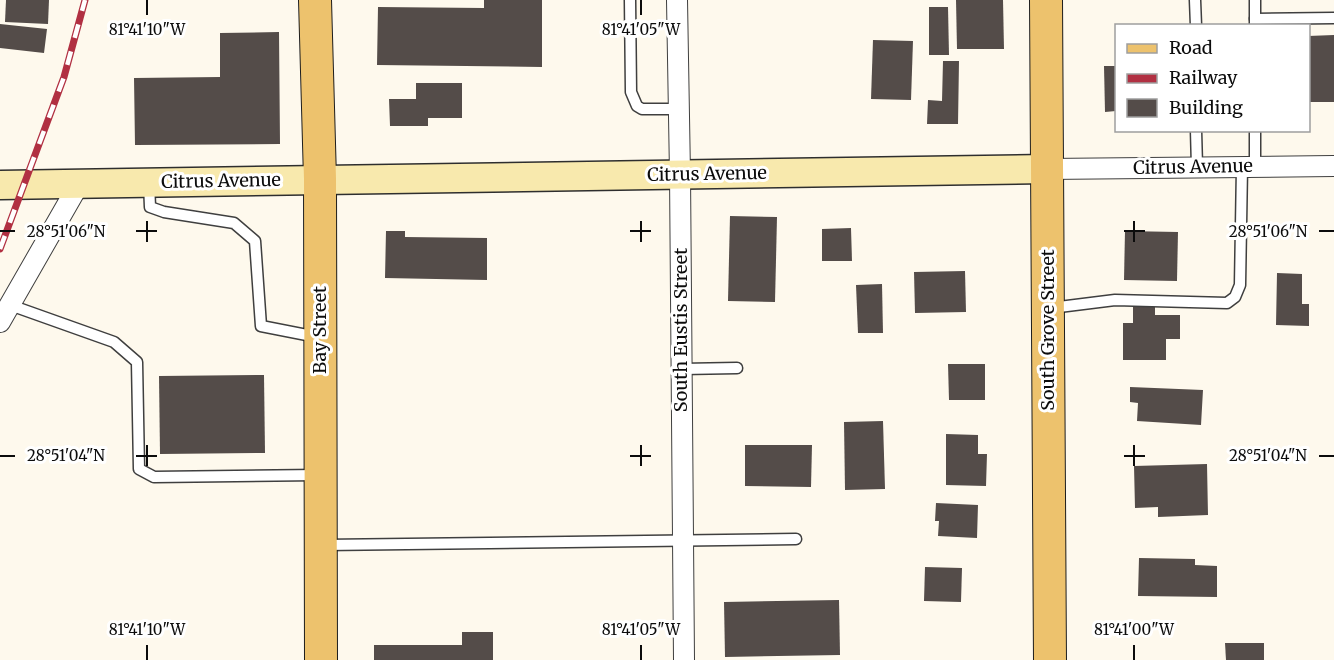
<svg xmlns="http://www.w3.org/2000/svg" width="1334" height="660" font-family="Merriweather,serif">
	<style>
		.building { fill: #544c49 }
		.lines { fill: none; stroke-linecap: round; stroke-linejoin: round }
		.lane-casing { stroke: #3f3f3f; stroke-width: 13 }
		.street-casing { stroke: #3f3f3f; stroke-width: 22 }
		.secondary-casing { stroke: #2e2e2e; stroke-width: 31 }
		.primary-casing { stroke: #1d1d1d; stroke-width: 34 }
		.lane { stroke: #fff; stroke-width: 10 }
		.street { stroke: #fff; stroke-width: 20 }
		.secondary { stroke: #f8e9ad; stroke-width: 28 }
		.primary { stroke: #edc26d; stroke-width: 32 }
		.rail-casing { stroke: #b13042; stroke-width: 7 }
		.rail { stroke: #fff; stroke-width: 4.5; stroke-dasharray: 14; stroke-linecap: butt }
		.ticks { fill: none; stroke: #0c0c0c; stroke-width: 2 }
		.labels { text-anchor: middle; stroke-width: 6; stroke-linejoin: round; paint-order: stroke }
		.street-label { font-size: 18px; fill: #0c0c0c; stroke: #fff }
		.ticks-label { font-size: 15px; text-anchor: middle; fill: #0c0c0c; stroke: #fff; stroke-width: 6; stroke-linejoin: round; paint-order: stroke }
	</style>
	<rect width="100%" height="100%" fill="#fef9ed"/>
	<!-- building -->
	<g class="building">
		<path d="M6,0h43l-1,24 -43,-2z"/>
		<path d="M484,0h58v67l-165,-2 1,-58 106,1z"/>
		<path d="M956,0h47l1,49h-47z"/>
		<path d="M929,7h19l1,48h-20z"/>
		<path d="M0,24l47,5 -3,24 -44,-5z"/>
		<path d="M279,32l1,112 -145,1 -1,-67 86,-1v-44z"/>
		<path d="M1334,35v67h-26v-66z"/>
		<path d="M873,40l40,1 -2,59 -40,-1z"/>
		<path d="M943,61h16l-1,63h-31l1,-24 14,1z"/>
		<path d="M1104,66h12v45l-11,1z"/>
		<path d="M416,83h46v35h-34v8h-38l-1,-27h27z"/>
		<path d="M730,216l47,1 -2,85 -47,-1z"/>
		<path d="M851,228l1,33h-30v-32z"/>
		<path d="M386,231h19v6l82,1v42l-102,-2z"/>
		<path d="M1125,231l53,1 -1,49 -53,-1z"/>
		<path d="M965,271l1,41 -51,1 -1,-41z"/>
		<path d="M1277,273l25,1v30h7v22l-33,-1z"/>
		<path d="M882,284l1,49h-25l-2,-48z"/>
		<path d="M1133,304h22v11h25v24h-14v21h-43v-37h10z"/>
		<path d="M948,364h37v36h-36z"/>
		<path d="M264,375l1,78 -105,1 -1,-78z"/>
		<path d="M1130,387l73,3 -2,35 -64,-4 1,-18 -8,-1z"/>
		<path d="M883,421l2,68 -40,1 -1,-68z"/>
		<path d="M946,434l32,1v19h9l-1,32 -40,-1z"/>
		<path d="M745,445h67l-1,42 -66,-1z"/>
		<path d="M1207,464l1,51 -50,2v-10l-23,1 -1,-42z"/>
		<path d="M936,503l42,2 -1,33 -39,-2 1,-15h-4z"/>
		<path d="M1139,558l56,1v6l22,1v31l-79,-1z"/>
		<path d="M925,567l37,1 -1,34 -37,-1z"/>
		<path d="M839,600l1,55 -115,2 -1,-55z"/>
		<path d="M462,632h31v28h-119v-15h88z"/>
		<path d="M1225,643h39v17h-38z"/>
	</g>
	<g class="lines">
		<defs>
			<g id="lane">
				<path d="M630,0l1,92 6,14 5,3h36"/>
				<path d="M1195,0l1,26"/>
				<path d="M1255,0v25"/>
				<path d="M1255,19l79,-1"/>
				<path d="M1196,130l1,37"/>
				<path d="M1255,130v37"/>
				<path d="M149,183l1,24 14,5 70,11 21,18 6,85 56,11"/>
				<path d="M10,305l104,37 23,20 2,107 15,8 164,-2"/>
				<path d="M1051,308l64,-8 112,3 8,-6 5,-12 2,-118"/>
				<path d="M682,369l55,-1"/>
				<path d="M324,545l472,-6"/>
			</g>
			<g id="street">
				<path d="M677,0l3,174 4,486"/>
				<path d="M1047,169l287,-3"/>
				<path d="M0,322l79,-138"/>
			</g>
			<path id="secondary" d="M0,185l1047,-16"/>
			<g id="primary">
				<path d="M315,0l5,179 1,481"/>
				<path d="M1046,0l4,660"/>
			</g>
		</defs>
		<!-- lane casing -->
		<use href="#lane" class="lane-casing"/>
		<!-- street casing -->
		<use href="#street" class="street-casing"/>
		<!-- secondary casing -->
		<use href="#secondary" class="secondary-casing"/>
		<!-- primary casing -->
		<use href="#primary" class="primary-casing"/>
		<!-- lane -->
		<use href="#lane" class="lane"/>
		<!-- street -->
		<use href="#street" class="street"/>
		<!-- secondary -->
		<use href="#secondary" class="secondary"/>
		<!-- primary -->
		<use href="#primary" class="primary"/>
		<defs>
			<path id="rail" d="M0,249l64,-172 21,-77"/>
		</defs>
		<!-- rail casing -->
		<use href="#rail" class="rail-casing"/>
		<!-- rail -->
		<use href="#rail" class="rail"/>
	</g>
	<!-- ticks -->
	<path class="ticks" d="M147,0v15M641,0v15M147,221v21M641,221v21M1134,221v21M0,231h15M136,231h21M630,231h21M1124,231h21M1319,231h15M147,445v21M641,445v21M1134,445v21M0,456h15M136,456h21M630,456h21M1124,456h21M1319,456h15M147,645v15M641,645v15M1134,645v15"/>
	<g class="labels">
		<!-- street labels -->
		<g class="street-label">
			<text transform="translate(1193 167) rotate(-1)" y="6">Citrus Avenue</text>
			<text transform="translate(707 174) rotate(-1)" y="6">Citrus Avenue</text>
			<text transform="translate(221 181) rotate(-1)" y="6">Citrus Avenue</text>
			<text transform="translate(320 330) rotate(-90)" y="6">Bay Street</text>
			<text transform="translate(681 330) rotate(-90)" y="6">South Eustis Street</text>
			<text transform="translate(1048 330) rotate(-90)" y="6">South Grove Street</text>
		</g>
	</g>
	<g class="ticks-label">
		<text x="147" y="35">81°41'10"W</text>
		<text x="641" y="35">81°41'05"W</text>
		<text x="66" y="237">28°51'06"N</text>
		<text x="1268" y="237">28°51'06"N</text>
		<text x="66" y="461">28°51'04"N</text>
		<text x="1268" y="461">28°51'04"N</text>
		<text x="147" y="635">81°41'10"W</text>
		<text x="641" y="635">81°41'05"W</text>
		<text x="1134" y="635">81°41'00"W</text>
	</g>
	<!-- legend -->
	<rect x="1115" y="24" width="195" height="108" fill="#ffffff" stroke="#9e9e9e" stroke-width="1.5"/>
	<rect x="1127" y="44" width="30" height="9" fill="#edc26d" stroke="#9e9e9e" stroke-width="1.5"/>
	<text x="1169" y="54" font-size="18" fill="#0c0c0c">Road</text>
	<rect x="1127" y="74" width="30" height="9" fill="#b13042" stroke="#9e9e9e" stroke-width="1.5"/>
	<text x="1169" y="84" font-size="18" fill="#0c0c0c">Railway</text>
	<rect x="1127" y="99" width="30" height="18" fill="#544c49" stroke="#9e9e9e" stroke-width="1.5"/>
	<text x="1169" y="114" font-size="18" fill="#0c0c0c">Building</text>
</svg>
